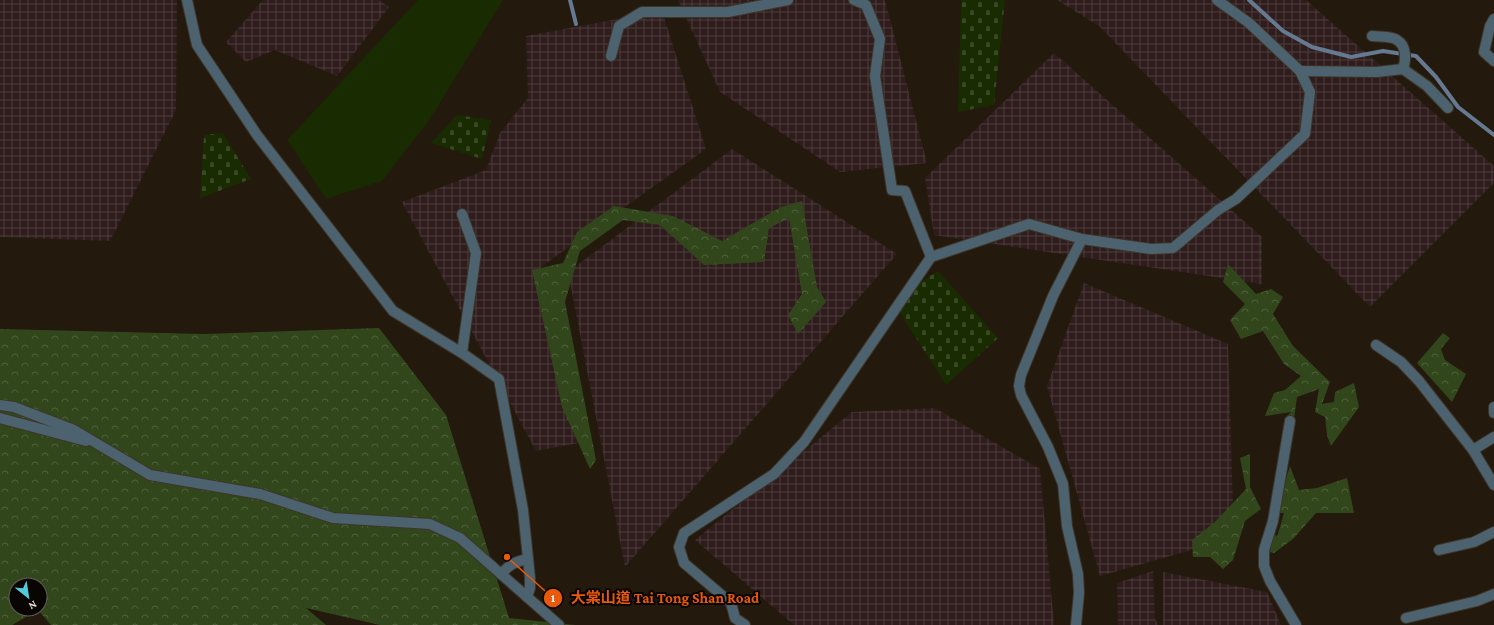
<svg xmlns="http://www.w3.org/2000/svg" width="1494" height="625" font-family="'Crimson Pro','Noto Sans TC',serif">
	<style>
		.industrial { fill: url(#industrial-grid) }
		.forest { fill: url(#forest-crowns); fill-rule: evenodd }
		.cemetery { fill: url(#cemetery-stones) }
		.pitch { fill: #182b01 }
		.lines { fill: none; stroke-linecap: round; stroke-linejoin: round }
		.stream { stroke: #657991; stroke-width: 4 }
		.street-casing { stroke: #3e3529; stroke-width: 12 }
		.street { stroke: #4c626e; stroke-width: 10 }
		.leader { fill: none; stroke: #e8590c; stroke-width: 1.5 }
		.callout-dot { fill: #e8590c; stroke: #090503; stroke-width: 1.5 }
		.mark-label { font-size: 12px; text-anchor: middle; font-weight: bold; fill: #fff }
		.callout-label { font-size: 15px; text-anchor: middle; font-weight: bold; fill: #e8590c; stroke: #090503; stroke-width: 4; stroke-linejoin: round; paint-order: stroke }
	</style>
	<defs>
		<pattern id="industrial-grid" width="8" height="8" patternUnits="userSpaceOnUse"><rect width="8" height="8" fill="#2f1c1c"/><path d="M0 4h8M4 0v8" fill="none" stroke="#4d3d3c"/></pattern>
		<pattern id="forest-crowns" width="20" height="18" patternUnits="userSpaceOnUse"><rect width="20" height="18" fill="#31471b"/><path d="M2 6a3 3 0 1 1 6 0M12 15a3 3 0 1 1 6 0" fill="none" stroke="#4f613b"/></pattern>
		<pattern id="cemetery-stones" width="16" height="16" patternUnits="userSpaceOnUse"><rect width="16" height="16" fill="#182b01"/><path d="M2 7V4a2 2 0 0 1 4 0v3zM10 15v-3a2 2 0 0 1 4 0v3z" fill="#3a4925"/></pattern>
	</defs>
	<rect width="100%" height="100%" fill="#23190d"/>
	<!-- industrial -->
	<g class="industrial">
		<path d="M0,0h177l-1,110 -66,131 -110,-4z"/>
		<path d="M263,0h116l10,7 -52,69 -62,-26 -29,12 -20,-20z"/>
		<path d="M678,0h207l42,163 -87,9 -120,-80z"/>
		<path d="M1057,0h249l188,166v17l-124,124 -271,-281z"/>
		<path d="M662,11l44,138 -165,118 43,175 -48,9 -134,-249 84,-32 14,-37 28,-35 -2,-62z"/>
		<path d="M1054,53l208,184v47l-328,-49 -9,-57z"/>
		<path d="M732,149l165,105 -272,313 -57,-295z"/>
		<path d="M1084,283l144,61 6,194 -134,38 -53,-190z"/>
		<path d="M935,408l105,61 14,156h-260l-99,-85 157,-128z"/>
		<path d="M1153,571l2,48 3,6h-40l-1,-42z"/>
		<path d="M1163,572l104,20 14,33h-118z"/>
	</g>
	<!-- forest -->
	<g class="forest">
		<path d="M802,201l15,86 9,15 -28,32 -10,-19 14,-21 -13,-76 -20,10 -5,34 -60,3 -44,-40 -37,-5 -43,31 -15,51 31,158 -6,9 -28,-62 -30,-137 31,-7 14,-31 37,-26 59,10 49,25 59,-34z"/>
		<path d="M1228,264l28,30 15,-5 12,8 -10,17 20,32 37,36 -8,22 12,-2 1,-10 19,-9 5,24 -28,39 -4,-11 -2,-18 -10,-5 4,-23 -22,8 -7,50 -6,-28 7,-7 -26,4 9,-23 11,-3 16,-14 -17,-12 -21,-33 -22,8 -11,-19 15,-16 -22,-22z"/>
		<path d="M379,328l67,87 63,203 66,7h-195l-74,-17 20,17h-275l-13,-15 -26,15h-12v-296l204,5zM16,585h24v24h-24z"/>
		<path d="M1443,333l7,5 -9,11 4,11 21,14 -14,28 -35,-39z"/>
		<path d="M1250,454v33l11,22 -16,12 -12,39 -10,9 -13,-12h-17l-1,-17 23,-18 31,-33 -6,-31z"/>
		<path d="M1290,466l9,24 18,-2 30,-10 7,35h-38l-23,26 -19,14 -4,-1 3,-20 4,5 7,-24h-6l4,-21z"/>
	</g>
	<!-- cemetery -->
	<g class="cemetery">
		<path d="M961,0h44l-11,105 -36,7z"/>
		<path d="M457,115l34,5 -9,39 -51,-16z"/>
		<path d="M223,133l28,46 -51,19 4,-63z"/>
		<path d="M938,271l60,67 -52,47 -46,-72 15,-27z"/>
	</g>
	<!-- pitch -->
	<path class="pitch" d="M418,0h85l-73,119 -48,62 -56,18 -39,-59z"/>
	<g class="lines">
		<!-- stream -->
		<g class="stream">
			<path d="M570,0l6,24"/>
			<path d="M1249,0l34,31 29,16 39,10 32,-6 33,5 20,21 22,30 36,28"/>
		</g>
		<defs>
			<g id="street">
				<path d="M187,0l10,45 60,90 136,176 69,42 37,26 24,131 7,68v10l-3,9"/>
				<path d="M854,0l12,5 14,34 -5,37 17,114 13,1 26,66"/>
				<path d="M1494,19l-4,7 -6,26 10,9"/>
				<path d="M1372,36c7,1 20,0 25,4 10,6 9,20 6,29"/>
				<path d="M611,56l8,-30 23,-14h86l60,-12"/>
				<path d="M1300,71l77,1 26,-3 24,17 21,22"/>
				<path d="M462,214l14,39 -14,100"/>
				<path d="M1376,345l25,17 18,19 54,69 21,35"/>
				<path d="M0,405l14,2 60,23 76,45 110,19 73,24 97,6 30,14 99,87"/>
				<path d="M1494,407v6"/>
				<path d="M0,418l86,23"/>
				<path d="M1290,421l-17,100 -9,29v16l6,15 26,44"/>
				<path d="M1473,450l21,-13"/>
				<path d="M1439,550l35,-8 20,-10"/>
				<path d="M501,574c8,-9 15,-13 27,-15"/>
				<path d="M1406,618l71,-17 17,-7"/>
				<path d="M745,625l-10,-7 -4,-15 -47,-40 -5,-16 5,-14 90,-59 30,-32 127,-185 98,-33 53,15 69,10 22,-1 45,-38 18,-11 69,-65 5,-42 -10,-21 -51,-48 -32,-23"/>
				<path d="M1076,625l3,-32 -1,-19 -11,-48 -4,-42 -15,-37 -27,-52 -2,-9 2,-11 32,-79 29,-57"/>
			</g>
		</defs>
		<!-- street casing -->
		<use href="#street" class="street-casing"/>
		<!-- street -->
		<use href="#street" class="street"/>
	</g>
	<!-- callouts -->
	<path class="leader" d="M507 557L553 598"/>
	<g class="callout-dot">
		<circle cx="507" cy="557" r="4"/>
		<circle cx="553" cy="598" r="10"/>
	</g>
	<g class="mark-label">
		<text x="553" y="602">1</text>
	</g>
	<g class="callout-label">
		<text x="665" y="603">大棠山道 Tai Tong Shan Road</text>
	</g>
	<!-- north arrow -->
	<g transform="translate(28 597) rotate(150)"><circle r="19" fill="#090503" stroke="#625c58"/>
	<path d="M0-3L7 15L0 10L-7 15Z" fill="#53cadc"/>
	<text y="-6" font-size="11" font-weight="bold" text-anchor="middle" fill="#e7dfd8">N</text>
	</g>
</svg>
